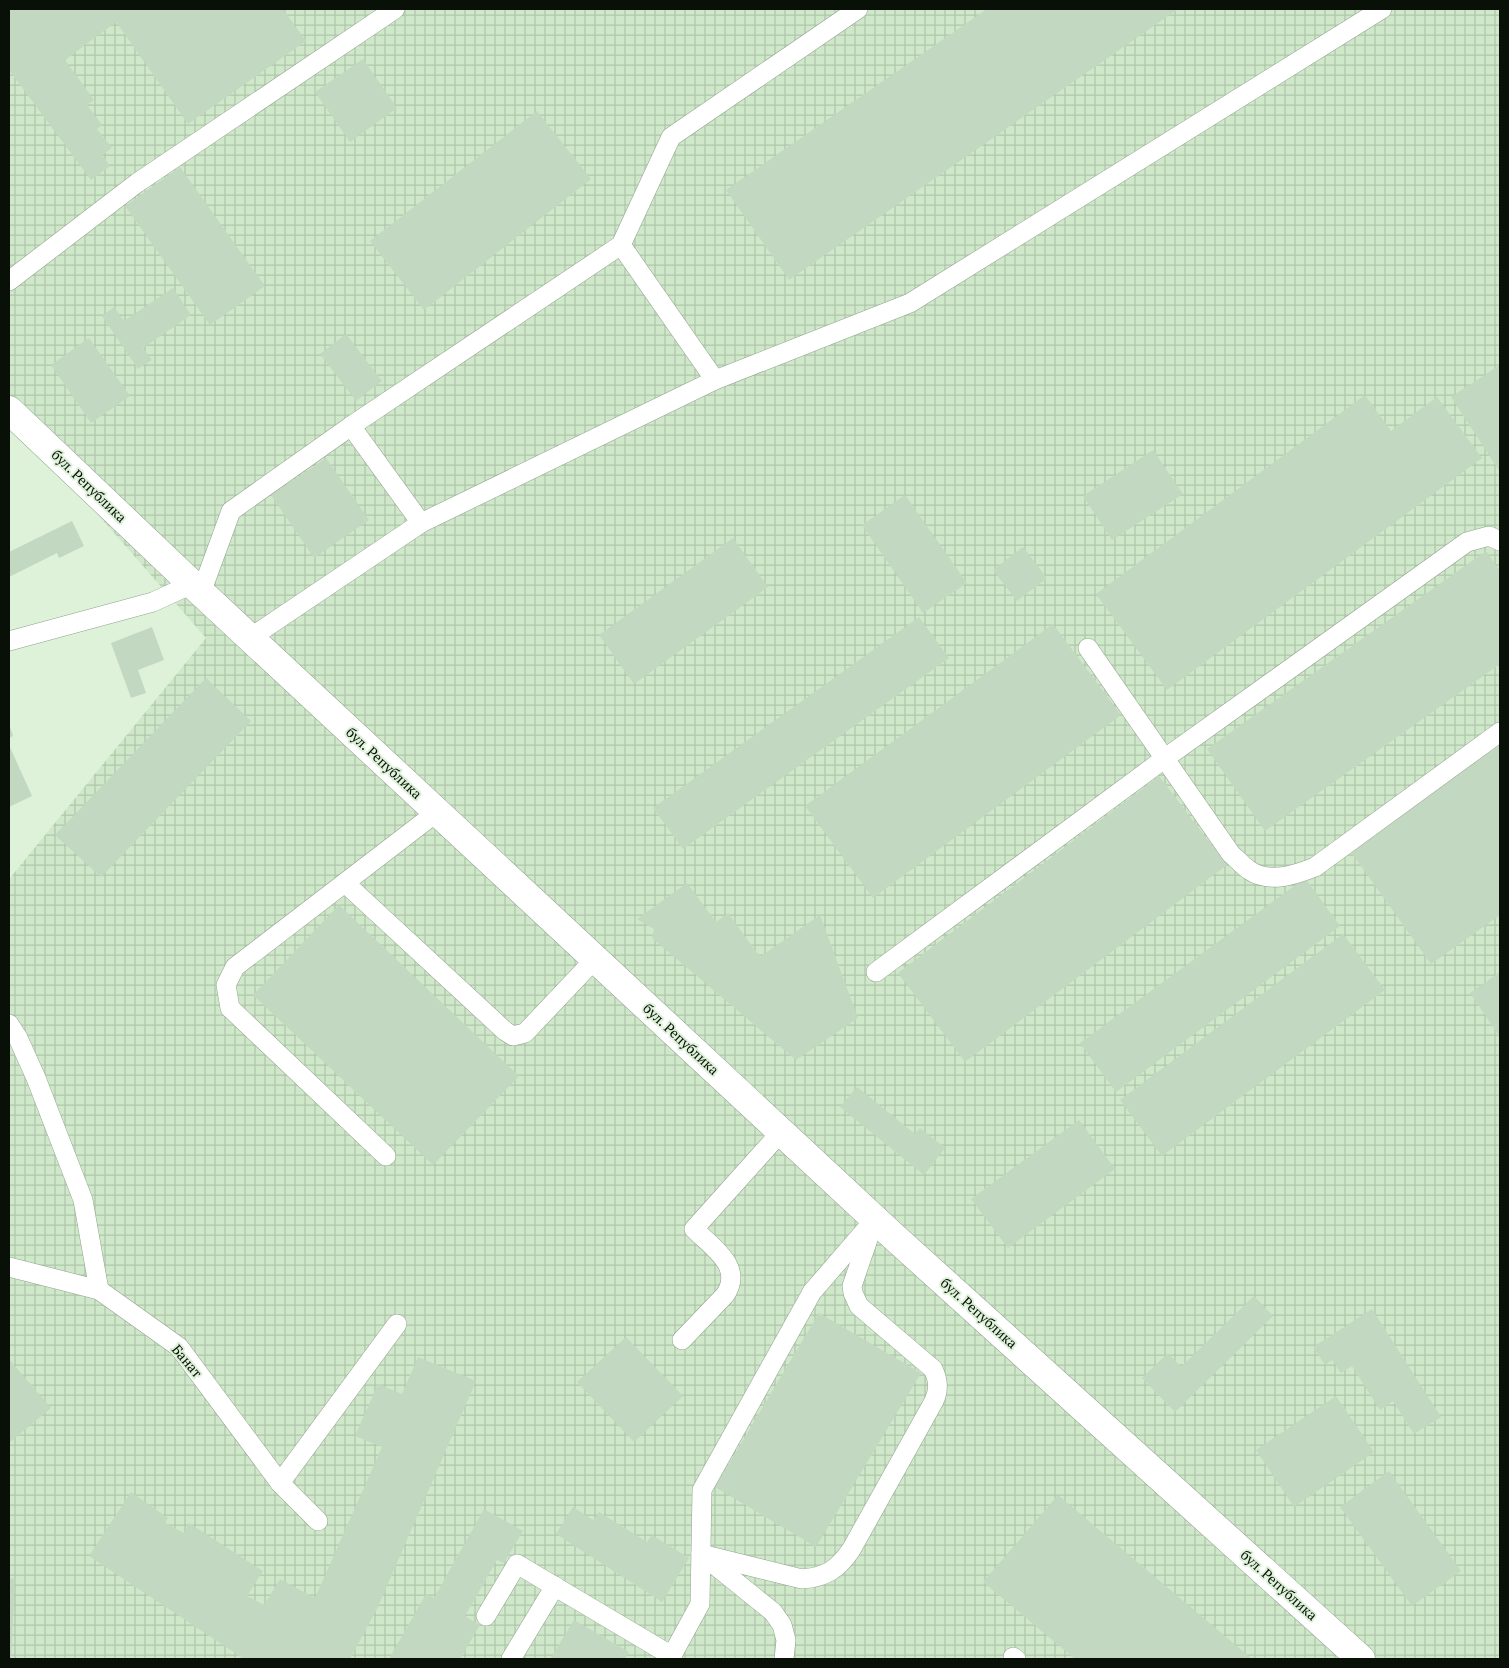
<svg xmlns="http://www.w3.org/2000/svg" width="1509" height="1668" font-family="'PT Serif',serif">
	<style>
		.industrial { fill: url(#industrial-grid) }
		.building { fill: #c3d8c0 }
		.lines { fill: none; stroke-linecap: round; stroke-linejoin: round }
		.lane-casing { stroke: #90a38c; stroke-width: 20 }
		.secondary-casing { stroke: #90a38c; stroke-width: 29 }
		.lane { stroke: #fff; stroke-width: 19 }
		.secondary { stroke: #fff; stroke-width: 28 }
		.labels { text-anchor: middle; stroke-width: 4; stroke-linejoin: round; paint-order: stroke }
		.street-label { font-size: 14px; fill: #091008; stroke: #ddf2d9 }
	</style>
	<defs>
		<pattern id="industrial-grid" width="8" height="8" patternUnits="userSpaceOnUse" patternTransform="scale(1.25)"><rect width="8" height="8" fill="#cee8c9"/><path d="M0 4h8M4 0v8" fill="none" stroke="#b0c6ab"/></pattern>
	</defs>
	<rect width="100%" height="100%" fill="#ddf2d9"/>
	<!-- industrial -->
	<path class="industrial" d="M9,9h1491v1650h-1491v-782l1,1 196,-240 -197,-225z"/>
	<!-- building -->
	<g class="building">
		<path d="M13,9h270l23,32 -118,83 -72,-102 -51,38 29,40 -7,5 15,20 -5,4 15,19 -10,7 8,11 -19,14 -82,-110v-58z"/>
		<path d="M987,9h191l-389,271 -63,-90z"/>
		<path d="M363,59l34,49 -47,34 -35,-50z"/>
		<path d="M537,111l54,68 -167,131 -54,-69z"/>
		<path d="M180,167l85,119 -55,39 -85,-119z"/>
		<path d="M173,288l18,27 -48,33 9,12 -14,9 -36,-53 12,-9 10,14z"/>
		<path d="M346,334l36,47 -26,20 -36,-47z"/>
		<path d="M89,338l41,58 -39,27 -40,-58z"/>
		<path d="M1500,365v107l-49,-75z"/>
		<path d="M1365,395l26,36 46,-34 45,61 -315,232 -71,-96z"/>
		<path d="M1153,450l30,44 -71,46 -29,-44z"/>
		<path d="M326,458l43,62 -55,38 -43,-63z"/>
		<path d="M905,495l62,88 -44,30 -61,-88z"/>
		<path d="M72,521l12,25 -25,12 -2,-5 -48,24v-25z"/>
		<path d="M733,538l35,49 -134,97 -35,-49z"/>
		<path d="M1023,547l24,31 -30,23 -24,-31z"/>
		<path d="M1486,551l14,20v93l-235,167 -58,-82z"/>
		<path d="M919,617l30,41 -266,191 -30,-41z"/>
		<path d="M1053,624l68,91 -248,183 -68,-92z"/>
		<path d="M152,627l12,33 -26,10 8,23 -15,5 -20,-55z"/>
		<path d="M206,678l45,43 -150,156 -46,-42z"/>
		<path d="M9,724l4,12 -4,2z"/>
		<path d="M9,745l23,51 -23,11z"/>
		<path d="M1500,745v170l-69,49 -80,-112z"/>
		<path d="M1159,776l68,89 -262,197 -67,-89z"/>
		<path d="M1305,878l35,48 -224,166 -36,-49z"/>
		<path d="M687,883l29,39 12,-9 32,44 60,-42 38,103 -62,42 -144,-122 2,-9 -17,-10z"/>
		<path d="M339,905l180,171 -86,89 -180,-170z"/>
		<path d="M1343,934l42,56 -223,166 -42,-56z"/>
		<path d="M1500,972v65l-30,-44z"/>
		<path d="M857,1087l58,47 5,-6 25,20 -21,27 -84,-68z"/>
		<path d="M1079,1120l36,49 -107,79 -37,-49z"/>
		<path d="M1254,1296l19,20 -98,96 -33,-34 26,-25 13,14z"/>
		<path d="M1372,1309l69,108 -27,17 -21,-33 -13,9 -28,-44 -11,7 -9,-13 -7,5 -12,-18z"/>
		<path d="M819,1313l102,60 -105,174 -101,-60z"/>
		<path d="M626,1337l57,59 -49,46 -57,-60z"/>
		<path d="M418,1357l58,24 -99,228 -27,50h-106l-155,-103 42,-64 37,26 -3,5 19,10 5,-10 74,48 -16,25 17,9 16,-26 35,19 67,-151 -27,-11 23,-52 24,10z"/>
		<path d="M9,1359l42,49 -42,35z"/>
		<path d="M1336,1396l38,56 -80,55 -38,-57z"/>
		<path d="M1389,1471l72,100 -49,35 -72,-99z"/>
		<path d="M1058,1495l194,164h-177l-92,-77z"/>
		<path d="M573,1507l20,13 6,-8 48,30 5,-7 37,23 -27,44 -106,-68z"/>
		<path d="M484,1509l39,22 -19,32 -7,-3 -32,56 15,9 -20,34h-71l37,-65 8,4z"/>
		<path d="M9,1578l6,1 -4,80h-2z"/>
		<path d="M574,1620l55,32 -5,7h-74z"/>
	</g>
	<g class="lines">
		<defs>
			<g id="lane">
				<path d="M621,245l94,135"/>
				<path d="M9,281l128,-98 258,-174"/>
				<path d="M351,426l70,97"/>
				<path d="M201,593l30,-82 120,-85 270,-181 50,-108 187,-128"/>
				<path d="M250,638l171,-115 294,-143 195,-77 472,-294"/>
				<path d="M9,641l144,-39 39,-18"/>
				<path d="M1088,648l143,206c6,5 12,12 18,16 20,14 46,5 66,-3l185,-135"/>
				<path d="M345,883l160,148 8,5 12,-3 70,-74"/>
				<path d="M876,972l288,-213 303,-217 22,-6 11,5"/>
				<path d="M9,1024l9,14 18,40 47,122 16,90"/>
				<path d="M386,1156l-156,-148 -4,-23 9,-18 202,-155"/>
				<path d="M9,1267l90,23 80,57 101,136 38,38"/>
				<path d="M682,1340l43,-45c19,-28 -12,-47 -31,-66l87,-97"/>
				<path d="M280,1483l117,-159"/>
				<path d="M701,1554l101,25c24,-2 35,-9 49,-29l83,-149c5,-11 5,-20 -1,-32l-74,-63 -6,-13 -1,-7 23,-67"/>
				<path d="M706,1558l67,54 9,13 4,15 -2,19"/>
				<path d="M486,1616l31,-52 155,92"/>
				<path d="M1013,1657l3,2"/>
				<path d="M511,1659l44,-73"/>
				<path d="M670,1659l30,-55 2,-114 110,-198 57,-66"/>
			</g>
			<path id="secondary" d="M9,410l183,174 700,651 469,424"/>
		</defs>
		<!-- lane casing -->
		<use href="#lane" class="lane-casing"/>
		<!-- secondary casing -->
		<use href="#secondary" class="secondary-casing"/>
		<!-- lane -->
		<use href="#lane" class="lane"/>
		<!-- secondary -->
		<use href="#secondary" class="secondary"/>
	</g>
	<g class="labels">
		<!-- street labels -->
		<g class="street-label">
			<text transform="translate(89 486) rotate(44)" y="5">бул. Република</text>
			<text transform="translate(384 763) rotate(43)" y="5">бул. Република</text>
			<text transform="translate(681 1039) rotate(43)" y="5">бул. Република</text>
			<text transform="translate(979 1313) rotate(42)" y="5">бул. Република</text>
			<text transform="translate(187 1361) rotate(50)" y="5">Банат</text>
			<text transform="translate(1279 1585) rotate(42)" y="5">бул. Република</text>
		</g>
	</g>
	<!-- border -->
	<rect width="1509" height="1668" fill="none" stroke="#091008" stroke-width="20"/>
</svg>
